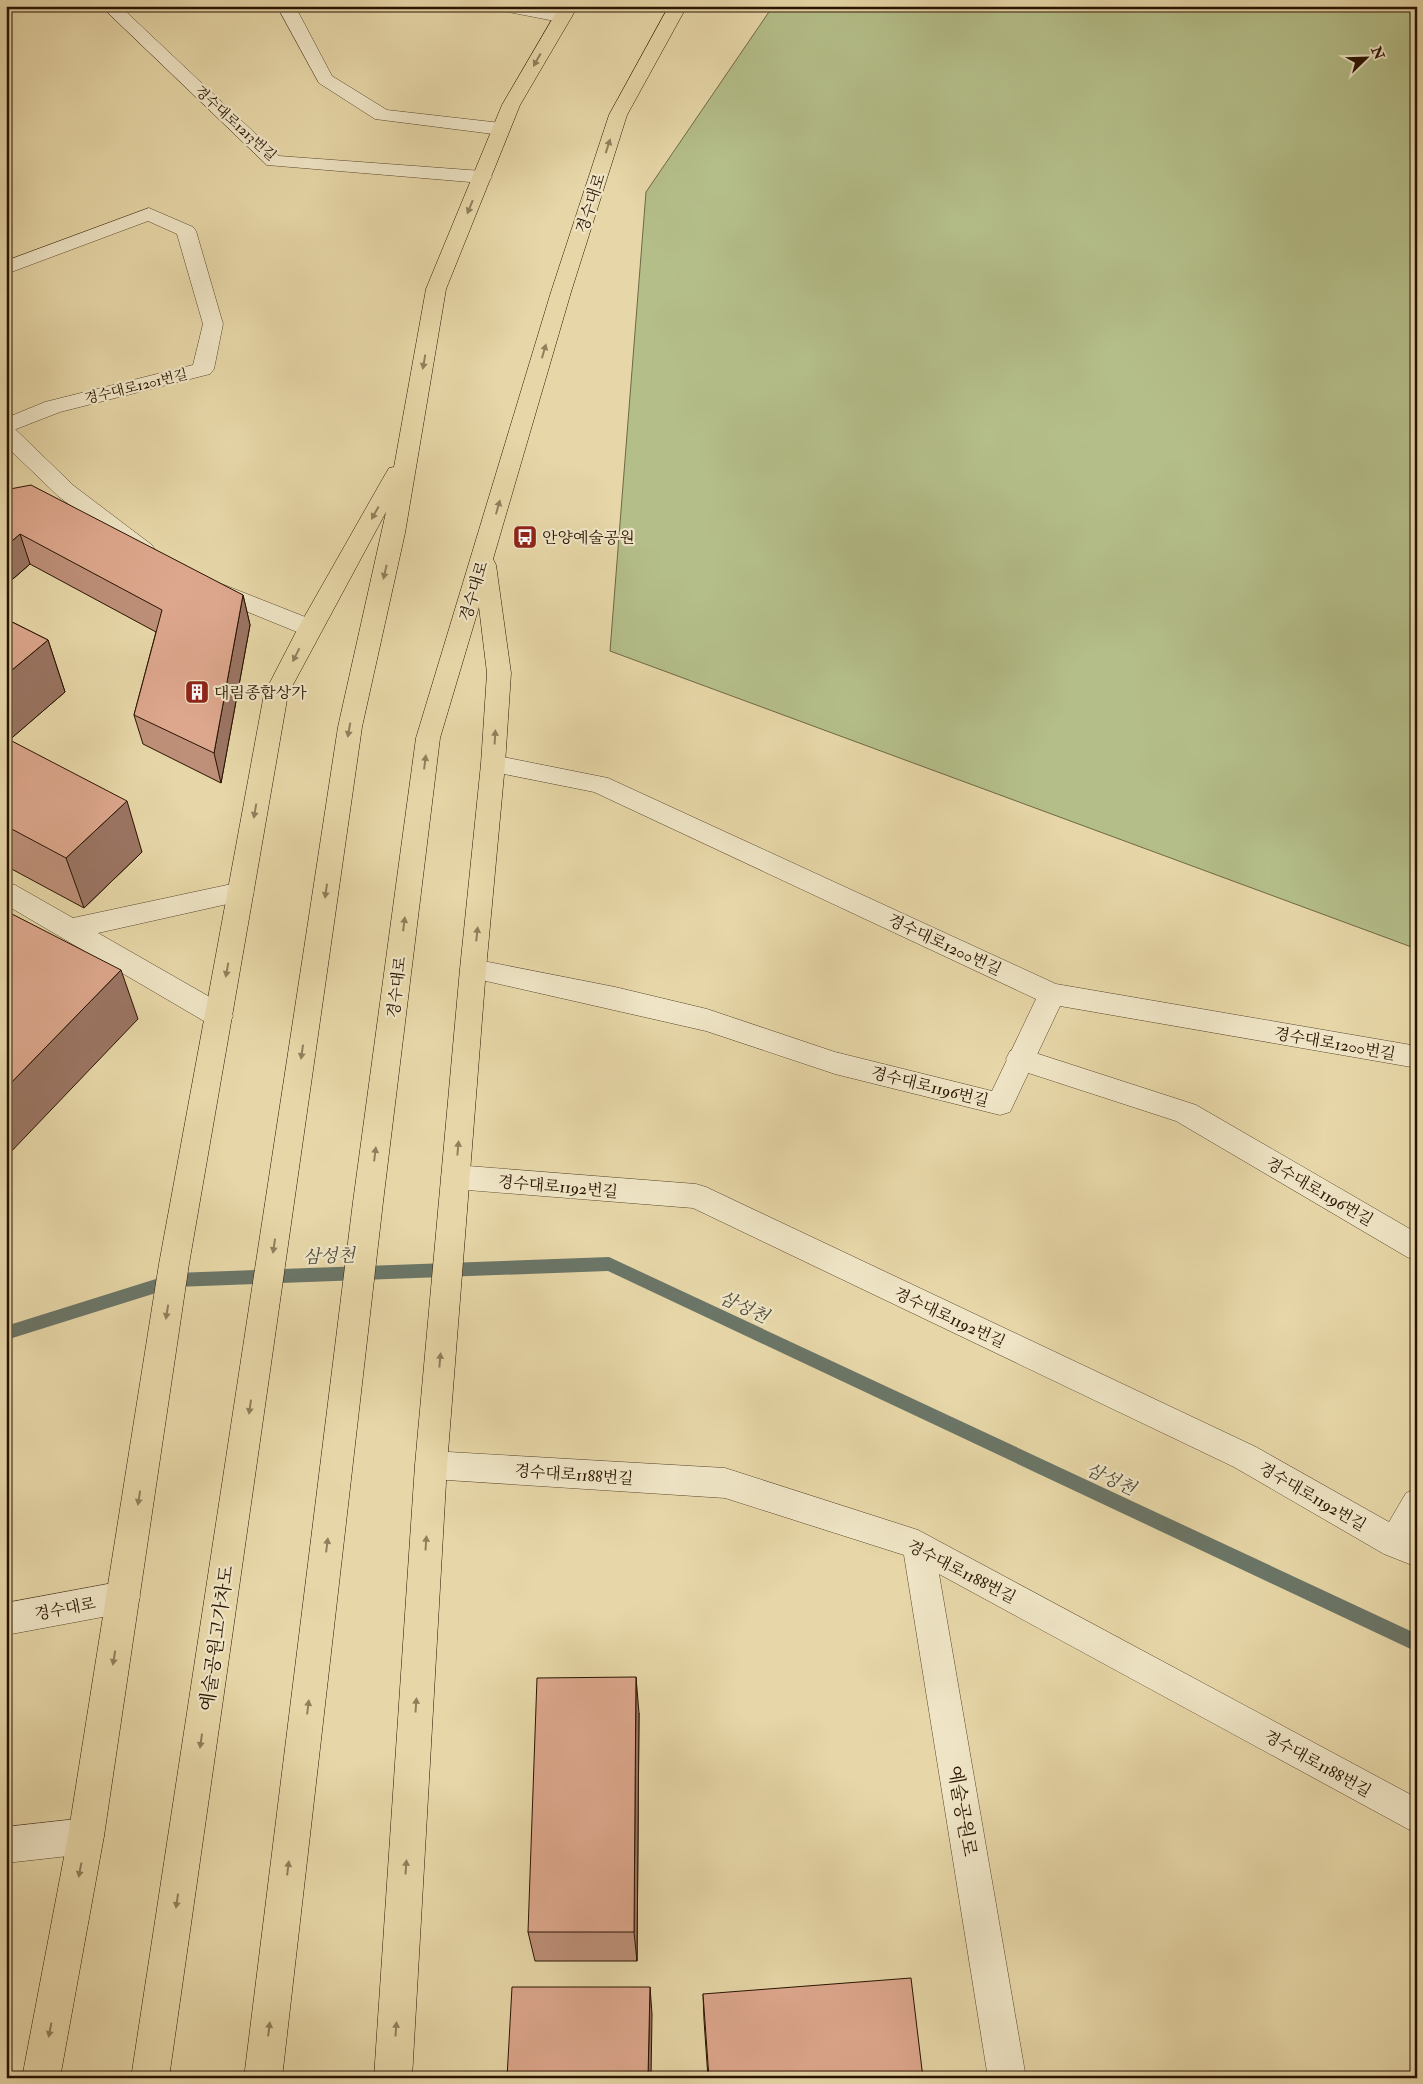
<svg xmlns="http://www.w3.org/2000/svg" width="1423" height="2084" font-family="'IM FELL Double Pica','Noto Serif KR',serif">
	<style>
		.green { fill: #b4be89; stroke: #6e6844 }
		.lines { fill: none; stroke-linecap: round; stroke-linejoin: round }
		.stream { fill: #6b7668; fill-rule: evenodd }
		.lane-casing { stroke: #58442a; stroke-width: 1 }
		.street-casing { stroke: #58442a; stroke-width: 1 }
		.primary-casing { stroke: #281300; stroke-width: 1 }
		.lane { fill: #efe5c6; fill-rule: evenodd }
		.street { fill: #efe5c6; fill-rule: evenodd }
		.primary { fill: #e7d7a8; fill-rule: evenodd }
		.wall { fill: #be9079; stroke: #281300 }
		.shaded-wall { fill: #9b7563; stroke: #281300 }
		.building { fill: #dda78d; stroke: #281300 }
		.oneway { fill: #917f5c }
		.labels { text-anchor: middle; stroke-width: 4.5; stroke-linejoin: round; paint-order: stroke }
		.far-street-label { font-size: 14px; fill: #281300; stroke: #efe5c6 }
		.street-label { font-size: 16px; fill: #281300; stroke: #efe5c6 }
		.poi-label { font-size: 16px; fill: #281300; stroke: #efe5c6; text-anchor: start }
		.water-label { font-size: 18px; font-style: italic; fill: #4f4d3d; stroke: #efe5c6 }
		.near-street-label { font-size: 19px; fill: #281300; stroke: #efe5c6 }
	</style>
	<rect width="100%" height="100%" fill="#e7d7a8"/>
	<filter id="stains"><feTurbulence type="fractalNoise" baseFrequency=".004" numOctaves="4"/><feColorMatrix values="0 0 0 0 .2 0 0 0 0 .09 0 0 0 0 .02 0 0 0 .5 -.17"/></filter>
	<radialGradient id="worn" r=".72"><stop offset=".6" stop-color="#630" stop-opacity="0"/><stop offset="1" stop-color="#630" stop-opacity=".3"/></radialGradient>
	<!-- green -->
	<path class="green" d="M773,6h644v943l-807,-298 36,-459z"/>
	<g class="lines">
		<!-- stream -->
		<path class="stream" d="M609,1257l808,377v18l-809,-381 -433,16 -169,53v-14l169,-53z"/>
		<defs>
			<g id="lane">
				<path d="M101,6h19l159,150 203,15 7,2 3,4 -3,4 -7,2 -215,-18z"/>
				<path d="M277,6h18l37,70 55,34 114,13 7,2 2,4 -2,4 -7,2 -126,-16 -56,-36z"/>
				<path d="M149,208l44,19 3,4 27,93 -9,45 -4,5 -150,38 -54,21v-15l39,-16 148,-37 10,-41 -26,-90 -29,-13 -142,53v-13z"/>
				<path d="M1020,1048l176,57 221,128v28l-10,-4 -231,-136 -166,-54 -4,-8 4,-8z"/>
				<path d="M124,1581l12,5 4,11 -4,11 -12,5 -118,22v-32z"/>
				<path d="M86,1818l12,6 6,12 -6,12 -12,6 -80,9v-36z"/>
			</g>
			<g id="street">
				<path d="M495,6h37l34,7 3,4 -3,4 -6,1 -62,-12z"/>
				<path d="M6,426l8,2 60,58 78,59 3,5 -3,5 -8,3 -8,-3 -78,-59 -52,-50z"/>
				<path d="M209,579l109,43 4,6 -4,6 -8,2 -8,-2 -101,-41 -4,-6 4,-6z"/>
				<path d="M493,755l115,23 448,206 361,62v22l-357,-62 -50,106 -10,3 -165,-41 -129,-43 -242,-55 -4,-7 4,-7 9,-3 142,28 92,22 128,43 157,39 44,-92 -442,-207 -110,-22 -3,-6 3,-6z"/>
				<path d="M6,882l9,3 58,33 168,-36 9,3 4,7 -4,7 -152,34 131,75 4,8 -4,8 -10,3 -10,-3 -203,-119z"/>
				<path d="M455,1165l241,19 10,3 550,260 133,75 17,-29 11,-5v79l-33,-13 -150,-87 -541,-259 -238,-19 -10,-3 -4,-9 4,-9z"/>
				<path d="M431,1451l294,17 193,62 499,268v36l-478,-260 87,504h-38l-84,-523 -179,-57 -294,-19 -11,-4 -5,-10 5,-10z"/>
			</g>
			<g id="primary">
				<path d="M560,6h18l-58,99 -74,184 -41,244 -43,194 -193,1351h-38l207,-1351 48,-215 -98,182 -99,570 -85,572 -44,242h-38l46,-242 91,-572 105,-570 34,-66 88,-155 3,-5 5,-1 32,-178 76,-184z"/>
				<path d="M669,6h18l-60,109 -56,177 -78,267 3,6 15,108 -6,91 -19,205 -39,496 -35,613h-38l41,-613 45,-496 21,-205 6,-91 -8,-66 -39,131 -57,464 -101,876h-38l109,-876 63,-464 135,-446 58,-177z"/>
			</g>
		</defs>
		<!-- lane casing -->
		<use href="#lane" class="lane-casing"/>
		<!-- street casing -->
		<use href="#street" class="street-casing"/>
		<!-- primary casing -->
		<use href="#primary" class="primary-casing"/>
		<!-- lane -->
		<use href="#lane" class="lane"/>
		<!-- street -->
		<use href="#street" class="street"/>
		<!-- primary -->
		<use href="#primary" class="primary"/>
	</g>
	<!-- wall -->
	<g class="wall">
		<path d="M6,492l237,103 7,30 -29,158 -78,-39 -9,-29 22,-83 -126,-68 -24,21z"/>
		<path d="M6,619l42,21 17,52 -56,48 133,112 -58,56 -78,-42z"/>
		<path d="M639,1713l-2,248h-102l-7,-29z"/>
		<path d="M703,1994l220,84h-215l-4,-58z"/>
	</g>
	<!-- shaded-wall -->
	<g class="shaded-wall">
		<path d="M20,534l10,30 -24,21v-39z"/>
		<path d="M243,595l7,30 -29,158 -7,-30z"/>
		<path d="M48,640l17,52 -59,51v-68z"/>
		<path d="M127,801l15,51 -58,56 -18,-50z"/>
		<path d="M121,970l17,49 -132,138v-69z"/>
		<path d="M636,1677l3,36 -2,248 -3,-29z"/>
		<path d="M650,1987l2,27 -1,64h-3z"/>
	</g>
	<!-- building -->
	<g class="building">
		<path d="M31,485l212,110 -29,158 -80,-38 28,-105 -142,-76 -14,12v-54l4,-3z"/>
		<path d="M6,619l42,21 -42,35z"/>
		<path d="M6,738l121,63 -61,57 -60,-32z"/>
		<path d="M10,913l111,57 -115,118v-172z"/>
		<path d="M636,1677l-2,255h-106l9,-254z"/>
		<path d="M911,1978l12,100h-214l-6,-84z"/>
		<path d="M512,1987h138l-2,91h-141z"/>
	</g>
	<!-- one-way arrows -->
	<defs><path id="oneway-solid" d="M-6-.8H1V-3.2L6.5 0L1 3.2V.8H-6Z" transform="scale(1.25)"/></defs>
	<g class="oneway">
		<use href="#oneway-solid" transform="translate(537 60) rotate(119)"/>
		<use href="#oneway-solid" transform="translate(608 146) rotate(-72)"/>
		<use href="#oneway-solid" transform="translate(470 207) rotate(112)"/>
		<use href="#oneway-solid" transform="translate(544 351) rotate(-74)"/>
		<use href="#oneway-solid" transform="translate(424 362) rotate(100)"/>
		<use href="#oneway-solid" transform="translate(498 507) rotate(-74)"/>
		<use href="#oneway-solid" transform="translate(375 513) rotate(119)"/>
		<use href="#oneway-solid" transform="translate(385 572) rotate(103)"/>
		<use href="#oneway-solid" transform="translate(296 655) rotate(117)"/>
		<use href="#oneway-solid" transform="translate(349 730) rotate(100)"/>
		<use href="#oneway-solid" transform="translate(495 737) rotate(-87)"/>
		<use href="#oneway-solid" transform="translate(425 762) rotate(-83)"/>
		<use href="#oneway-solid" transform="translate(255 811) rotate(100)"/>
		<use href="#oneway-solid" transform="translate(326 891) rotate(98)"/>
		<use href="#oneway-solid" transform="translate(404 924) rotate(-83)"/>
		<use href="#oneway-solid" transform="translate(477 934) rotate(-84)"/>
		<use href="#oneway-solid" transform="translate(227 970) rotate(100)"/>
		<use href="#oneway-solid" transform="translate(302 1052) rotate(98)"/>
		<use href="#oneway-solid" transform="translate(458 1148) rotate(-85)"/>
		<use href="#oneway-solid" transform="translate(375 1154) rotate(-83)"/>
		<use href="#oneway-solid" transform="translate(274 1246) rotate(98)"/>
		<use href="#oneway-solid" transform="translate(167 1312) rotate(99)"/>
		<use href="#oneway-solid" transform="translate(440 1360) rotate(-85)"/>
		<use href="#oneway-solid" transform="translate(250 1407) rotate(98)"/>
		<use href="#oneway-solid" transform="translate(139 1498) rotate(99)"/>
		<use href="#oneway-solid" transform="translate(426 1543) rotate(-86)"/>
		<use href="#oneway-solid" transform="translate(327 1545) rotate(-83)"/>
		<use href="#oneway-solid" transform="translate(114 1658) rotate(99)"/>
		<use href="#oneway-solid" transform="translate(416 1705) rotate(-86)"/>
		<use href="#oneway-solid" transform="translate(308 1707) rotate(-83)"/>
		<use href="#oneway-solid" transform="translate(201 1741) rotate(98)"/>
		<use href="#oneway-solid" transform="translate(406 1867) rotate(-86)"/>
		<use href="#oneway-solid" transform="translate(288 1868) rotate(-83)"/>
		<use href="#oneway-solid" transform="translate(80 1870) rotate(101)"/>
		<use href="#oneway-solid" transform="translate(177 1901) rotate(98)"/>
		<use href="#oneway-solid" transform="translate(269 2029) rotate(-83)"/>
		<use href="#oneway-solid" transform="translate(396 2029) rotate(-86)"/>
		<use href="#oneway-solid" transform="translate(50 2030) rotate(101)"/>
	</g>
	<!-- icons -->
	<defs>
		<symbol id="bus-square" viewBox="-11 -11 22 22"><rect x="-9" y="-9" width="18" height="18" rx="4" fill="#8f2418" stroke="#efe5c6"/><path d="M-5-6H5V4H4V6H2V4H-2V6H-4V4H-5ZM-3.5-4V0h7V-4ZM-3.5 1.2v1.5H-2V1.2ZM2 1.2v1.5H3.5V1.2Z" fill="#fff"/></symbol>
		<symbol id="building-square" viewBox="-11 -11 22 22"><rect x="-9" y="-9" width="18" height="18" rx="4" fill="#8f2418" stroke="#efe5c6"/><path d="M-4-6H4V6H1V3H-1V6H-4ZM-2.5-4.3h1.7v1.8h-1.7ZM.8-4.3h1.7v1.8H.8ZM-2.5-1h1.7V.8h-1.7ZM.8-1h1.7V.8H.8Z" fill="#fff"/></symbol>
	</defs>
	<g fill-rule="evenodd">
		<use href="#bus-square" x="511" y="523" width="28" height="28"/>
		<use href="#building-square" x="183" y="678" width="28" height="28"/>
	</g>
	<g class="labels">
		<!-- far-street labels -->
		<g class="far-street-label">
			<text transform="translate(236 123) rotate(42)" y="5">경수대로1213번길</text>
			<text transform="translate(136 386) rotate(-14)" y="5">경수대로1201번길</text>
		</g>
		<!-- street labels -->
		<g class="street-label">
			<text transform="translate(590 203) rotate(-72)" y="6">경수대로</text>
			<text transform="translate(473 591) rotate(-73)" y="6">경수대로</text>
			<text transform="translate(945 944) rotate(25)" y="6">경수대로1200번길</text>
			<text transform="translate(396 987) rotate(-83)" y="6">경수대로</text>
			<text transform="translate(1335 1043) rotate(10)" y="6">경수대로1200번길</text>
			<text transform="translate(930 1086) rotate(14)" y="6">경수대로1196번길</text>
			<text transform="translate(558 1186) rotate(5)" y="6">경수대로1192번길</text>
			<text transform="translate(1320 1191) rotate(30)" y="6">경수대로1196번길</text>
			<text transform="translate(950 1317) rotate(25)" y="6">경수대로1192번길</text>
			<text transform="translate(574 1474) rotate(4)" y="6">경수대로1188번길</text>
			<text transform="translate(1313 1496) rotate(30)" y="6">경수대로1192번길</text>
			<text transform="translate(962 1571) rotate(27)" y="6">경수대로1188번길</text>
			<text transform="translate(65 1608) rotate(-11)" y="6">경수대로</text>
			<text transform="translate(1318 1763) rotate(29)" y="6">경수대로1188번길</text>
		</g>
		<!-- poi labels -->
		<g class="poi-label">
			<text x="542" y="543">안양예술공원</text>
			<text x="214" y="698">대림종합상가</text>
		</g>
		<!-- water labels -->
		<g class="water-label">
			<text transform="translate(329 1256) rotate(-2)" y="6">삼성천</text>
			<text transform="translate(744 1307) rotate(25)" y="6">삼성천</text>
			<text transform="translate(1111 1479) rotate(25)" y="6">삼성천</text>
		</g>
		<!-- near-street labels -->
		<g class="near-street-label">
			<text transform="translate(216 1638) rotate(-82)" y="7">예술공원고가차도</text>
			<text transform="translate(963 1811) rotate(80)" y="7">예술공원로</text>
		</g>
	</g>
	<!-- margin -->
	<rect width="1423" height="2084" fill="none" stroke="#e7d7a8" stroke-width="25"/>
	<rect x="8" y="8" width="1408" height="2069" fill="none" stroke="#281300" stroke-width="2.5"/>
	<rect x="12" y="12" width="1398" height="2059" fill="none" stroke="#281300"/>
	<!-- north arrow -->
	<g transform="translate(1366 58) rotate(67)" stroke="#efe5c6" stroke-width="4" paint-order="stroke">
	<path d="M0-4L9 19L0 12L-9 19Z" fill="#281300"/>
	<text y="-8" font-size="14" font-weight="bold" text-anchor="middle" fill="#281300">N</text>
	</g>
	<rect width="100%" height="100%" filter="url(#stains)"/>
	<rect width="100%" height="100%" fill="url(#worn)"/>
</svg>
